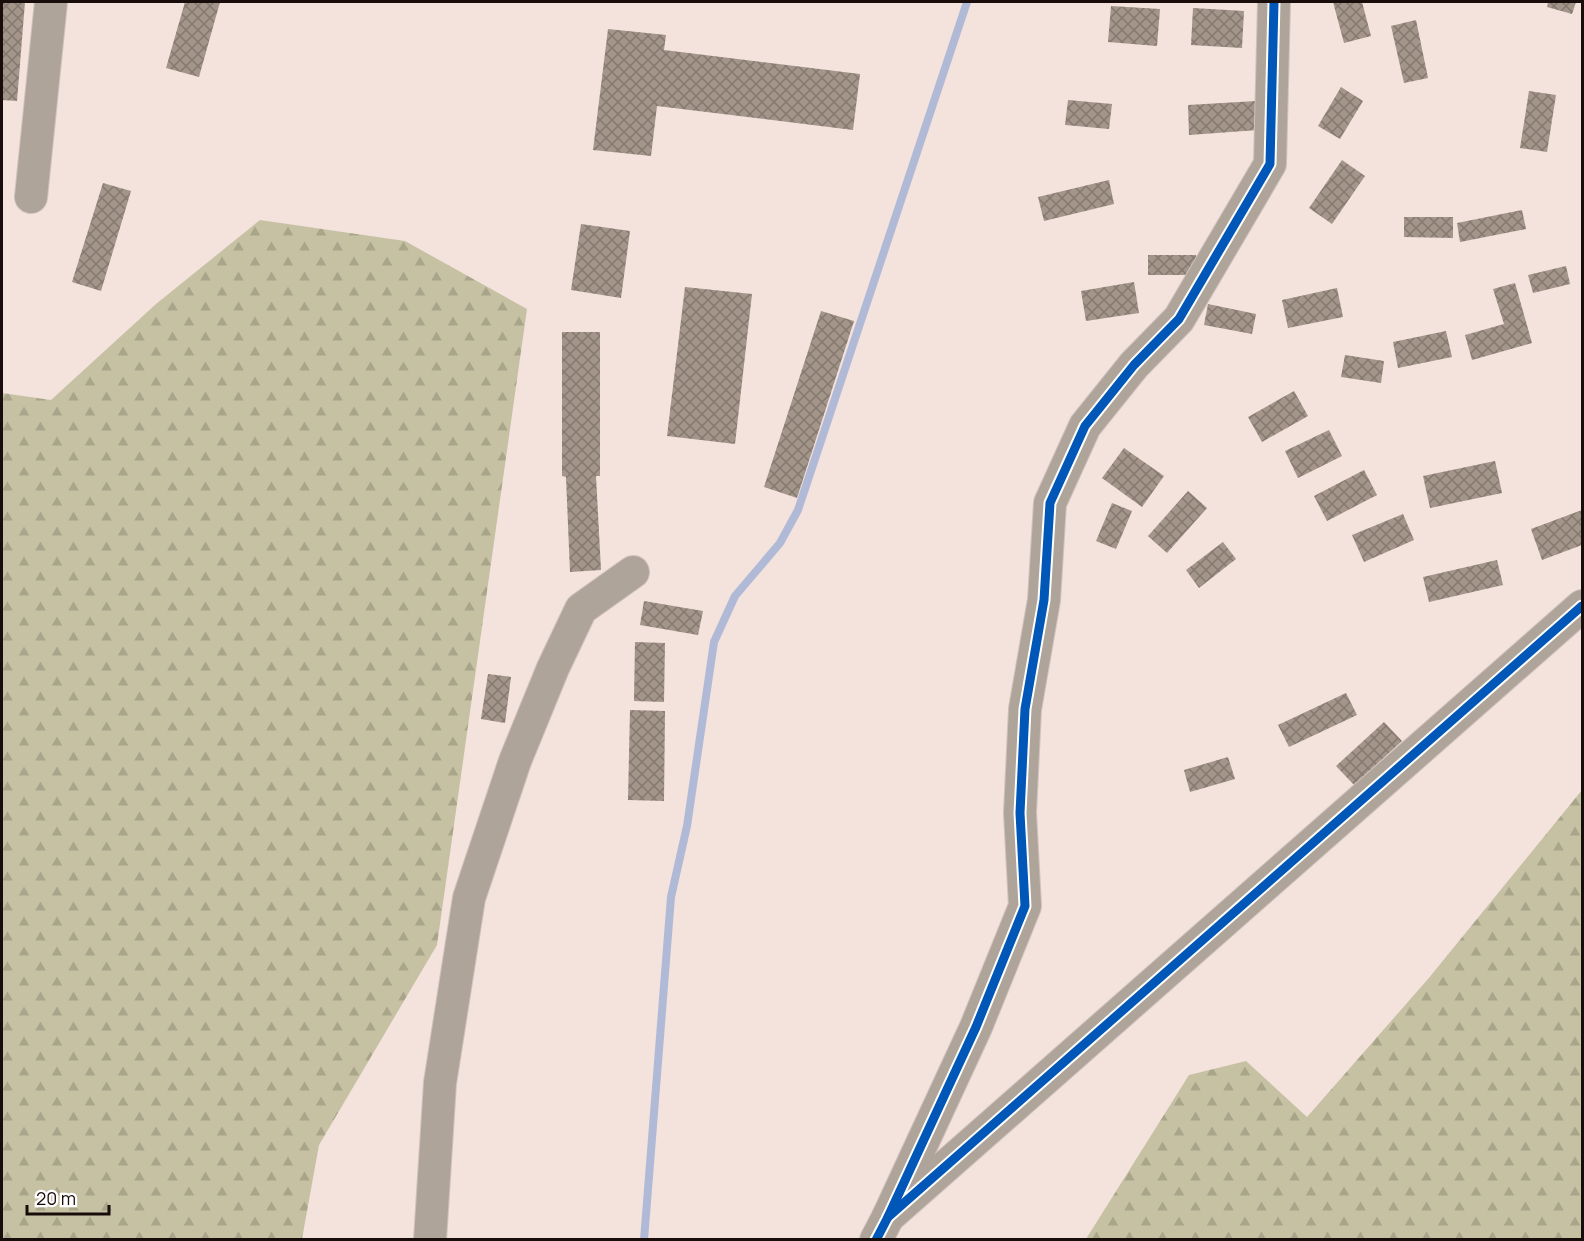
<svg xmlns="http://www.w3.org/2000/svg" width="1584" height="1241" font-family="Manrope,sans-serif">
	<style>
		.forest { fill: url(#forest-firs) }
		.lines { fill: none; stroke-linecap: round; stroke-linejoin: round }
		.stream { stroke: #b0bad7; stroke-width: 8 }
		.building { fill: url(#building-cross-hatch) }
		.minor-casing { stroke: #cfc1bc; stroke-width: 34 }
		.minor { stroke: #aea499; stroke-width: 32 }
		.cycleway-casing { stroke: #fff; stroke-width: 13 }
		.cycleway { stroke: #0057b8; stroke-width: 9 }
	</style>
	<defs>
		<pattern id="forest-firs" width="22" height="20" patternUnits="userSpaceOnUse" patternTransform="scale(1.5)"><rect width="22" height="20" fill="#c6c1a3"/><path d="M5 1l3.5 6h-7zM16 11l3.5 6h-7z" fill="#a9a58b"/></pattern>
		<pattern id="building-cross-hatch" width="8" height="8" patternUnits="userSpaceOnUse" patternTransform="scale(1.5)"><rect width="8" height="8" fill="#a3958a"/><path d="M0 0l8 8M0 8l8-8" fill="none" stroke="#84786f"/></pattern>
	</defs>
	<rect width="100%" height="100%" fill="#f4e2dc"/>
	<!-- forest -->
	<g class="forest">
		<path d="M260,220l145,21 122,68 -90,636 -118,200 -17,94h-300v-846l49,7 105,-96z"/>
		<path d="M1582,790v449h-496l103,-164 57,-14 61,56 121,-138z"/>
	</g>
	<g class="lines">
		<!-- stream -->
		<path class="stream" d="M644,1240l27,-343 16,-71 27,-184 21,-46 45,-53 18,-33 169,-508"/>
	</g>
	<!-- building -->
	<g class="building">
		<path d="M2,2h23l-8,99 -15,-1z"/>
		<path d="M185,2h35l-21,75 -33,-9z"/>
		<path d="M1333,2h29l9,34 -27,7z"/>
		<path d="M1548,2h28l-4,12 -25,-7z"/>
		<path d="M1111,6l49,3 -3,37 -49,-4z"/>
		<path d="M1193,8l51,3 -2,37 -51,-3z"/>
		<path d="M1416,20l12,58 -24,5 -13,-57z"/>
		<path d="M608,29l58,6 -2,15 196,24 -7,56 -196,-24 -6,50 -58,-6z"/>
		<path d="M1341,87l22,14 -23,38 -22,-13z"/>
		<path d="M1529,91l27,4 -9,57 -27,-4z"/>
		<path d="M1068,100l44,4 -3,25 -44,-4z"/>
		<path d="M1256,101l2,29 -69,5 -1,-30z"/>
		<path d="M1342,160l23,16 -33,48 -23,-16z"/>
		<path d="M1109,180l5,24 -70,17 -6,-24z"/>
		<path d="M103,183l28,8 -30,100 -29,-9z"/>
		<path d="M1522,210l4,19 -66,13 -3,-19z"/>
		<path d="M1404,217h49v21l-49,-1z"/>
		<path d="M581,224l49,7 -9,67 -50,-8z"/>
		<rect x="1148" y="255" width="48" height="20"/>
		<path d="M1566,266l4,18 -37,9 -5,-18z"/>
		<path d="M1134,282l5,31 -53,8 -5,-30z"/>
		<path d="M1515,283l17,60 -60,17 -7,-25 39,-11 -11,-35z"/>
		<path d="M685,287l67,7 -17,150 -68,-8z"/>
		<path d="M1337,288l6,29 -55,11 -6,-28z"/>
		<path d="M1208,304l48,10 -4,20 -48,-9z"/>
		<path d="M821,311l33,10 -57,177 -33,-11z"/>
		<path d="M1446,331l6,26 -54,11 -5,-26z"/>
		<path d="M562,332h38v144h-4l5,94 -31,2 -4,-95 -4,-1z"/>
		<path d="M1345,355l39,6 -3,22 -40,-6z"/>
		<path d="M1294,391l14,25 -46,26 -14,-25z"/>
		<path d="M1329,430l13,26 -44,22 -13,-27z"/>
		<path d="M1124,448l40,28 -22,31 -40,-29z"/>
		<path d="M1495,461l7,32 -72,15 -7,-32z"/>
		<path d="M1364,470l13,25 -50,26 -13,-25z"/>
		<path d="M1188,491l19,17 -40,45 -19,-17z"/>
		<path d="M1112,503l20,8 -16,38 -20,-8z"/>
		<path d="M1582,510v35l-40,15 -11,-31z"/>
		<path d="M1403,514l11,26 -50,22 -12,-27z"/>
		<path d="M1223,542l13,17 -37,29 -13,-18z"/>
		<path d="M1497,560l6,25 -74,17 -6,-25z"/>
		<path d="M644,601l59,10 -5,24 -58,-10z"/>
		<path d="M635,642l30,1 -1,59 -30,-1z"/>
		<path d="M488,674l23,3 -6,46 -24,-4z"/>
		<path d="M1346,693l11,22 -68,32 -11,-22z"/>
		<path d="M630,710l35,1 -1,90 -36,-1z"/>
		<path d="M1384,722l18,19 -48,44 -18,-19z"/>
		<path d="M1228,757l7,22 -45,13 -6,-22z"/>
	</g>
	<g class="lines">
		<defs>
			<g id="minor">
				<path d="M31,197l20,-195"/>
				<path d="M888,1217l88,-190 49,-121 -5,-93 5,-104 19,-109 6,-97 35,-77 49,-61 45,-46 91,-155 4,-162"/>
				<path d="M430,1240l10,-157 29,-185 46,-137 38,-93 28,-59 52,-37"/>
				<path d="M876,1240l12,-23 694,-611"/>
			</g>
		</defs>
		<!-- minor casing -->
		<use href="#minor" class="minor-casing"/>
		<!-- minor -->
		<use href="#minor" class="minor"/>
		<defs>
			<g id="cycleway">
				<path d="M888,1217l88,-190 49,-121 -5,-93 5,-104 19,-109 6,-97 35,-77 49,-61 45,-46 91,-155 4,-162"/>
				<path d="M876,1240l12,-23 694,-611"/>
			</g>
		</defs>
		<!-- cycleway casing -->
		<use href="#cycleway" class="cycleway-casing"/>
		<!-- cycleway -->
		<use href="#cycleway" class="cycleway"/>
	</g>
	<!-- border -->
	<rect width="1584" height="1241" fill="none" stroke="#180d0a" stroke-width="6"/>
	<!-- scale -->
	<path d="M27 1205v9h82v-9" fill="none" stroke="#180d0a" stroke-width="3"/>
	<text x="36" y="1205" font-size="18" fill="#180d0a" stroke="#ffffff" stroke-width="4.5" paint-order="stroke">20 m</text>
</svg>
